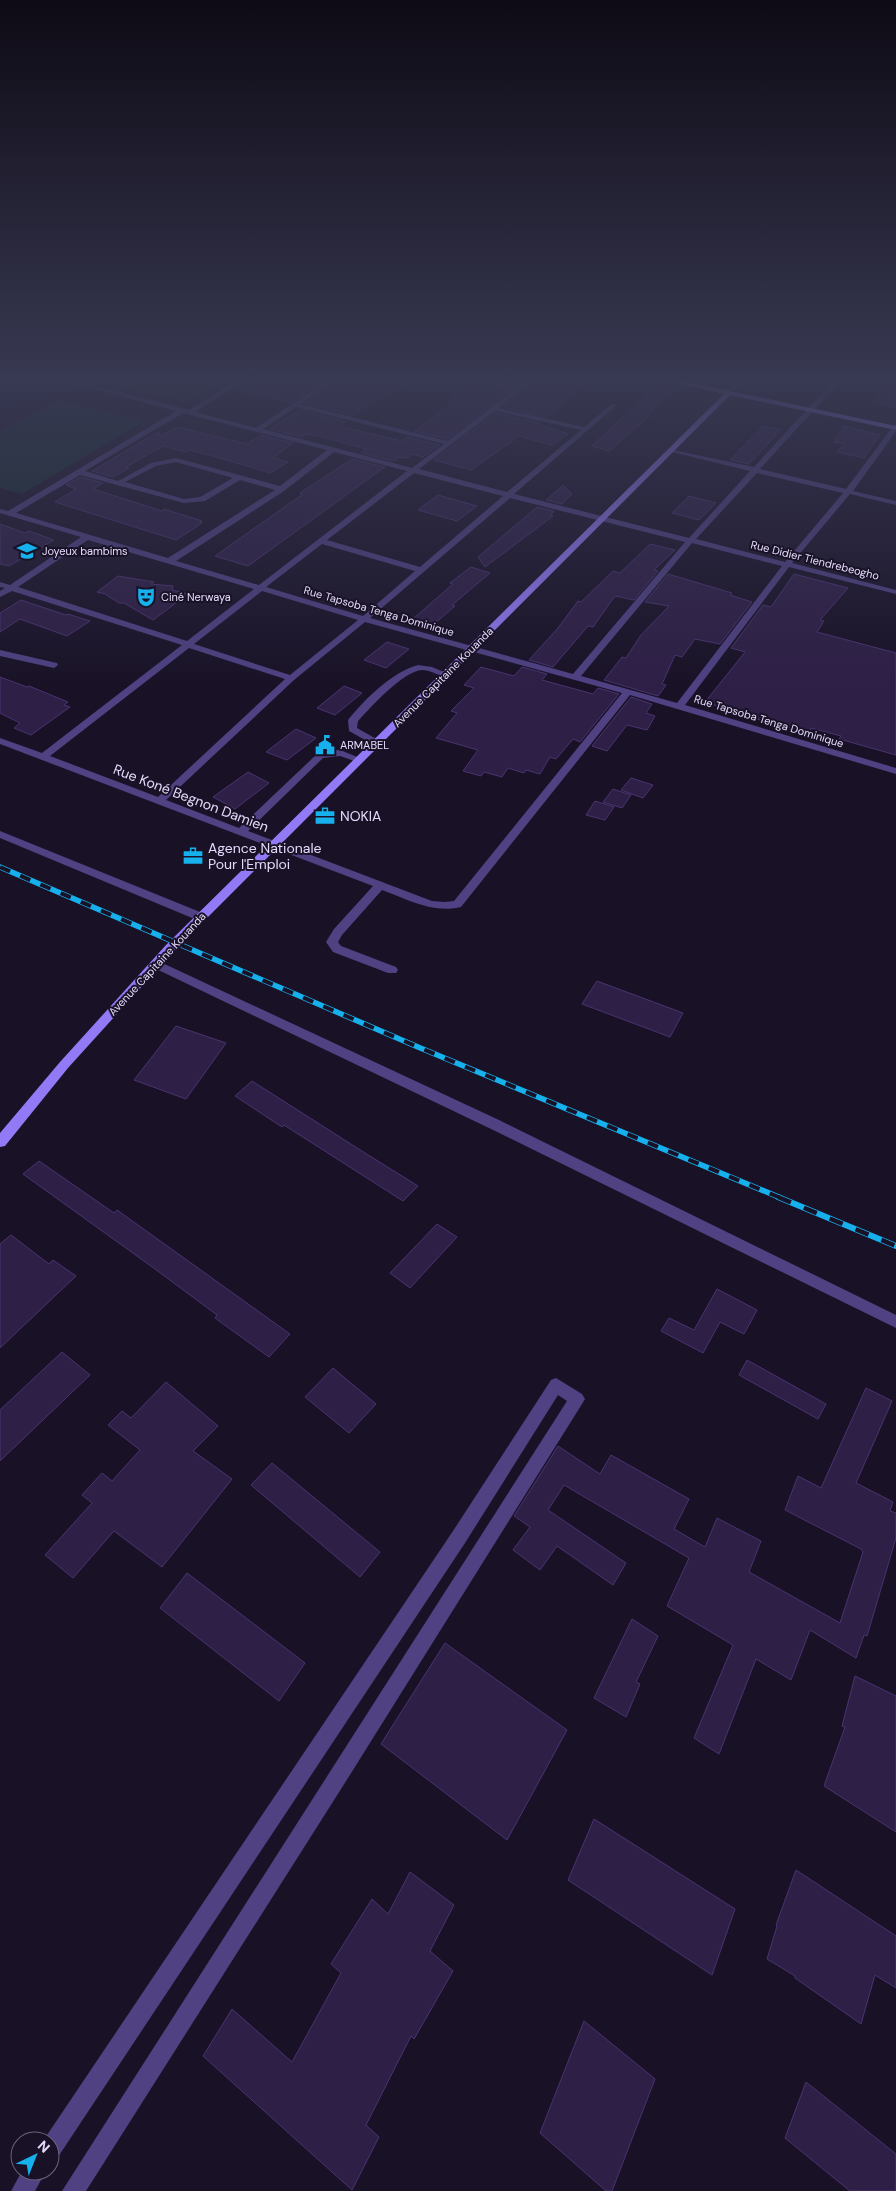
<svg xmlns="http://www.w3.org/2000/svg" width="896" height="2191" font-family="'DM Sans',sans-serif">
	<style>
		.green { fill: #152d30 }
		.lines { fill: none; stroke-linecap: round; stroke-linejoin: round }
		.river { fill: #0f1943; fill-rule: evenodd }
		.building { fill: #2e1f46; stroke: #4a3371 }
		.street { fill: #4f4182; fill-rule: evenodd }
		.secondary { fill: #9279f5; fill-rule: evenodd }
		.rail-far1-casing { stroke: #16b1ed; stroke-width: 5.5 }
		.rail-casing { stroke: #16b1ed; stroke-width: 6 }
		.rail-far1 { stroke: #191227; stroke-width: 4; stroke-dasharray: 11; stroke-linecap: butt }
		.rail { stroke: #191227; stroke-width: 4.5; stroke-dasharray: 14; stroke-linecap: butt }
		.labels { text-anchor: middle; stroke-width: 4; stroke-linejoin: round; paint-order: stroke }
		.far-poi-label { font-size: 11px; fill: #e4dbfc; stroke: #191227; text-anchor: start }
		.far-street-label { font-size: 11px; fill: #e4dbfc; stroke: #191227 }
		.street-label { font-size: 14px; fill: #e4dbfc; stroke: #191227 }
		.poi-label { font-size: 14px; fill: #e4dbfc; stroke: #191227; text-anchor: start }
	</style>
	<rect width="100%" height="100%" fill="#191227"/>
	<!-- green -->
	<g class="green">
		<path d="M114,379h113l-41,23 -83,-19z"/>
		<path d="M58,400l86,21 -122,73 -22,-6v-57z"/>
	</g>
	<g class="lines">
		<!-- river -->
		<path class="river" d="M61,379h28l-2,4 -87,27v-12z"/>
	</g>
	<!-- building -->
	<g class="building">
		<path d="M263,379h24l29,7 -25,17 -48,-12z"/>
		<path d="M358,379h53l-27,19 -4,-1 -27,18 -48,-12 22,-15 12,3z"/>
		<path d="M536,379h55l-44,38 -44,-10z"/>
		<path d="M893,379h3v28l-24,-5z"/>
		<path d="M662,381l10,9 -25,25 2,1 -40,35 -17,-5z"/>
		<path d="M470,384l16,4 1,-3 22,6 -61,48 -33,-8 28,-21 10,-9 -2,-1z"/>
		<path d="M300,410l46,12 -7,4 63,15 5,-4 33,8 -17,12 -11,-3 -5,4 -7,-1 -7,4 -32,-8 5,-4 -43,-12 -17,-3 -4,3 -32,-8z"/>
		<path d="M495,413l45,10 -2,1 30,10 -16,11 -33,-9 -48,34 -37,-10z"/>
		<path d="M763,426l18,4 -32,34 -19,-4z"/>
		<path d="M844,426l36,9 -16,23 -27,-6 7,-8 -10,-2z"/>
		<path d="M177,427l70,17 14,-9 32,8 -20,15 15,4 -18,11 -57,-17 -24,-6 -4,2 -22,-6 -37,21 3,1 -16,9 -21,-6 66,-39 2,4z"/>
		<path d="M352,459l33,8 -137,99 -33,-10 88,-62 -3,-1z"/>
		<path d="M81,477l22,6 -10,6 69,22 2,-2 38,12 -2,2h2l-26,17 -121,-38 21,-13 -10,-4z"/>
		<path d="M563,485l9,9 -10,10 -16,-4z"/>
		<path d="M438,495l39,11 -20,15 -39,-11z"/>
		<path d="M689,496l27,7 -17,17 -27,-7z"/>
		<path d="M537,507l17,4 -4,4 3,1 -68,51 -7,-10z"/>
		<path d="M0,524l25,9 4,-2 25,9 -45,26 -9,-2z"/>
		<path d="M650,544l25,6 -21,20 4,1 -24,29 -19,-4 -22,31 -5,-1 -35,41 -24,-7 29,-32 20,-27 3,1 32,-31 7,2z"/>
		<path d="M471,567l19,6 -38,32 3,1 -21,18 -4,-1 -4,3 -5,-6 -7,-2 39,-34 -3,-1z"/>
		<path d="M668,574l64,19 -2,2 22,7 -32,42 -25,-5 -13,18 -7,-2 -13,29 4,1 -8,11 -54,-16 18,-23 4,1 15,-23 28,-29 -24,-4z"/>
		<path d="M794,574l54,14 -28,32 4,1 -7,11 79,21v102l-57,-16 2,-3 -30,-8 -2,5 -43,-11 -61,-20 40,-50 -14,-4 32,-43 8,2z"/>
		<path d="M118,576l36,6 -3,2 22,2 -1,4 16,4 -35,26 -29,-17h-5l-14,-9 -8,-2z"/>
		<path d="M21,600l45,15 2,-1 22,7 -23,15 -47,-17 -20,13v-19z"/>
		<path d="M387,642l22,7 -23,19 -22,-8z"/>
		<path d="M481,667l33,9 8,-9 25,7 -5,6 51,14 5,-6 21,6 -39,48 -7,-3 -17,20 -6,-2 -10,17 -14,-4 -2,3 -16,-5 -6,9 -18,-5 -3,4 -18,-5 15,-21 -42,-12 21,-25 -6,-2 23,-23 -10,-3z"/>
		<path d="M0,677l27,10 2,-1 39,16 -4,3 6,2 -39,28 -17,-7 6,-5 -20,-10z"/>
		<path d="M344,686l18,7 -27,22 -18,-7z"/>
		<path d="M631,697l21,7 -6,9 9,3 -8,14 -20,-5 -20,26 -15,-5z"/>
		<path d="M296,729l20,9 -29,22 -21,-8z"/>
		<path d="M248,772l21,11 -34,26 -22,-12z"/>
		<path d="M631,778l22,7 -10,13 -22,-8z"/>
		<path d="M613,789l18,6 -9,13 -19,-6z"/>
		<path d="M595,801l19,6 -9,13 -19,-5z"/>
		<path d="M597,981l86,32 -13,24 -88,-33z"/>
		<path d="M176,1026l50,17 -40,56 -52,-19z"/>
		<path d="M252,1081l113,72 53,33 -15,15 -119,-76 -2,2 -47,-31z"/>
		<path d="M39,1161l75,52 3,-3 173,124 -21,23 -54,-39 2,-3 -62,-46 -132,-95z"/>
		<path d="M437,1224l20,13 -47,51 -20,-15z"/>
		<path d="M11,1235l38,29 4,-4 23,16 -76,72v-104z"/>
		<path d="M717,1289l40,21 -13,24 -24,-12 -17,31 -42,-22 8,-13 25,12z"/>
		<path d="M62,1352l28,23 -90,86v-51z"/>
		<path d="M747,1360l79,44 -8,15 -79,-44z"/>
		<path d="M333,1368l43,36 -27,29 -44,-36z"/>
		<path d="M166,1382l52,44 -25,25 39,28 -70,88 -48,-36 -41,47 -28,-23 47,-52 -10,-8 20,-22 10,8 28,-31 -32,-25 14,-14 9,7z"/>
		<path d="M866,1388l26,13 -36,82 37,19 -3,9 6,2v25l-29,98 -3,-1 -8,23 -46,-28 -19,50 -35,-21 -37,95 -25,-16 39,-93 -66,-39 22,-48 -125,-73 -16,25 78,53 -13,22 -56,-39 -17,24 -27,-20 17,-23 -16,-11 44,-70 42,28 11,-19 78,44 -15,30 31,18 12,-29 44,23 -12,31 91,51 23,-71 -2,-3 -76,-39 13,-34 23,12z"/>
		<path d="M272,1463l108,89 -20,25 -109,-92z"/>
		<path d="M187,1573l118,90 -26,38 -119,-93z"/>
		<path d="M632,1619l26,17 -22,46 4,2 -14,33 -32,-19z"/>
		<path d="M445,1643l122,87 -60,110 -126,-96z"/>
		<path d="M855,1676l41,20v136l-72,-46 21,-59 -3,-1z"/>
		<path d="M594,1819l141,90 -23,66 -144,-95z"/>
		<path d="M796,1870l100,66v52l-21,-13 -14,49 -66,-46v-2l-28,-17 10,-33 -1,-1z"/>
		<path d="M410,1872l44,33 -24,46 23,20 -39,68 -3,-3 -45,89 13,12 -27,53 -149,-134 29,-47 60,53 49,-89 -10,-9 41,-65 16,15z"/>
		<path d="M584,2021l71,58 -43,112h-6l-66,-58z"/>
		<path d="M806,2082l90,72v37h-46l-65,-53z"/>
	</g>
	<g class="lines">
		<!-- street -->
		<g class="street">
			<path d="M57,379h11l121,31 49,-31h8l-51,33 61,16 74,-49h7l-37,25 148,37 65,-51 -44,-11h12l36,8 10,-8h7l-35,29 85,19 28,-23 5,1 -103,89 175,44 61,-67 -82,-20v-2l86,18 81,-88h7l-82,90 86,20 48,-64 2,-1v7l-43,60 43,10v4l-46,-11 -58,69 104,27v4l-107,-27 -104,138 211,63v6l-266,-79 -169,212c-28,7 -54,-8 -79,-17l-40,45 -4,7 3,4 55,21 2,3 -2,3h-8l-55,-21 -7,-10 8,-13 39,-43 -373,-142v-6l42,15 140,-108 -170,-54 -12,6v-6l5,-3 -5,-1v-5l10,3 71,-48 -81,-24v-4l8,2 168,-100zM296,407l148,37 -32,24 -149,-39zM495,411l86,19 -74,62 -88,-23zM183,413l4,1 140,36 -47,36 -104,-28 -25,5 -33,18 -33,-10zM334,452l73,19 -148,114 -83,-24 108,-70zM176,462l57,16 -33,19 -16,2 -59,-17 31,-16zM414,473l89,23 -83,71 -93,-27zM757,473l86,20 -58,69 -89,-23zM80,475l104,28 21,-2 35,-21 35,10 -107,68 -152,-45zM510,498l175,44 -112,132 -203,-56zM88,540l166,49 -67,52 -169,-54zM692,543l90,23 -105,137 -96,-27zM322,544l93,27 -52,45 -97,-29zM262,591l96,29 -68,55 -96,-31zM365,622l257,71 -168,208 -9,1 -13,-1 -184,-70 75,-73 17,-2 20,7 5,-3 -25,-10h-9l-14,4 -78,74 -73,-28 128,-120zM189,648l96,31 -127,118 -108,-41z"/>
			<path d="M738,379h7l-15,15h-4v-2z"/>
			<path d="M0,650l57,13 1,2 -4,3 -54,-12z"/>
			<path d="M418,665l14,2 17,7 -4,3c-7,-2 -15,-7 -23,-7 -19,1 -51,37 -64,51l-1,7 23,13v4h-6l-25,-14 -1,-11c17,-21 44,-48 70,-55z"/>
			<path d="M0,831l205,83 1,3 -1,3h-8l-197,-82z"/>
			<path d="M156,960l343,160 397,195v13l-407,-200 -337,-161 -2,-3 2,-3z"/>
			<path d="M556,1378l26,16 3,5 -3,5 -234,374 -262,413h-24l505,-790 -9,-6 -93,148 -407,614 -8,3v-19h-7l410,-610 98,-151z"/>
			<path d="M22,2171h24l-11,20h-24z"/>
		</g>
		<!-- secondary -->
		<path class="secondary" d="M661,379h12l223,47v4l-166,-35 -556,556 -106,117 -63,78 -5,1v-14l60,-71 106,-117 558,-551z"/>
		<defs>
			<path id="rail-far1" d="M0,867l418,180 363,151"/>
			<path id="rail" d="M778,1197l118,49"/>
		</defs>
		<!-- rail-far1 casing -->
		<use href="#rail-far1" class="rail-far1-casing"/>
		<!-- rail casing -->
		<use href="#rail" class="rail-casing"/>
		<!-- rail-far1 -->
		<use href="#rail-far1" class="rail-far1"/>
		<!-- rail -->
		<use href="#rail" class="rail"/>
	</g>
	<!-- sky -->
	<linearGradient id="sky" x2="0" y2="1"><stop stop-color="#0e0a15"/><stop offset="0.55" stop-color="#383952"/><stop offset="1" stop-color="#383952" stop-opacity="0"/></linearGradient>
	<rect width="896" height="686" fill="url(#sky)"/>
	<!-- icons -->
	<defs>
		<symbol id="school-bare" viewBox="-9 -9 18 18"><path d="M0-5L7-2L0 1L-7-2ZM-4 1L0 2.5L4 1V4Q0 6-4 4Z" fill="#16b1ed" stroke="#191227" stroke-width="2.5" paint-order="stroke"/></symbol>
		<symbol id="theatre-bare" viewBox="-9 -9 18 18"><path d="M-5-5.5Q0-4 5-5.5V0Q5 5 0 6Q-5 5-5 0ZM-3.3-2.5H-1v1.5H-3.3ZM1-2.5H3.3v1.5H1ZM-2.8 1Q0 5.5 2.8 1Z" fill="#16b1ed" stroke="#191227" stroke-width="2.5" paint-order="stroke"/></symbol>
		<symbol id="civic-bare" viewBox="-9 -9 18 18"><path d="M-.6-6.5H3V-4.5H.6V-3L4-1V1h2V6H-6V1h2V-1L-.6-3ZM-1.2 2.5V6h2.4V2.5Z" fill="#16b1ed" stroke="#191227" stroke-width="2.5" paint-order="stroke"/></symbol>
		<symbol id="office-bare" viewBox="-9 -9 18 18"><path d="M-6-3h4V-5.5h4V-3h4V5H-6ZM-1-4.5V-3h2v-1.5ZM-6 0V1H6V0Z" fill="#16b1ed" stroke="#191227" stroke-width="2.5" paint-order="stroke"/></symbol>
	</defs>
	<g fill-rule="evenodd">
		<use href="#school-bare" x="13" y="537" width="28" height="28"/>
		<use href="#theatre-bare" x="132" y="583" width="28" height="28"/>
		<use href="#civic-bare" x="311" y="731" width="28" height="28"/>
		<use href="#office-bare" x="311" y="802" width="28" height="28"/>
		<use href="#office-bare" x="179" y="842" width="28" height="28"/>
	</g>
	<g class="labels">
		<!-- far-poi labels -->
		<g class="far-poi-label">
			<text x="42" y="555">Joyeux bambims</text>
			<text x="161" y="601">Ciné Nerwaya</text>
			<text x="340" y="749">ARMABEL</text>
		</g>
		<!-- far-street labels -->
		<g class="far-street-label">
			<text transform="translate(815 560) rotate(14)" y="4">Rue Didier Tiendrebeogho</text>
			<text transform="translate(379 611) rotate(16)" y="4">Rue Tapsoba Tenga Dominique</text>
			<text transform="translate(443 677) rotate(-45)" y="4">Avenue Capitaine Kouanda</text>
			<text transform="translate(769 721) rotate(17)" y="4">Rue Tapsoba Tenga Dominique</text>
			<text transform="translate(157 964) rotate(-47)" y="4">Avenue Capitaine Kouanda</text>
		</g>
		<!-- street labels -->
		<g class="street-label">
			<text transform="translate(191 798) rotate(21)" y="5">Rue Koné Begnon Damien</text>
		</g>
		<!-- poi labels -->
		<g class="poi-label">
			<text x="340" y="821">NOKIA</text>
			<text x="208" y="853">Agence Nationale<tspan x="208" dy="16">Pour l'Emploi</tspan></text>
		</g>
	</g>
	<!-- north arrow -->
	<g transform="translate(35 2156) rotate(43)"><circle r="24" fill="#191227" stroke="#6a627c"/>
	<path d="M0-4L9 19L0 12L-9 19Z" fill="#16b1ed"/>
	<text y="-8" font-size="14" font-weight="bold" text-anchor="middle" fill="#e4dbfc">N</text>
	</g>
</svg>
